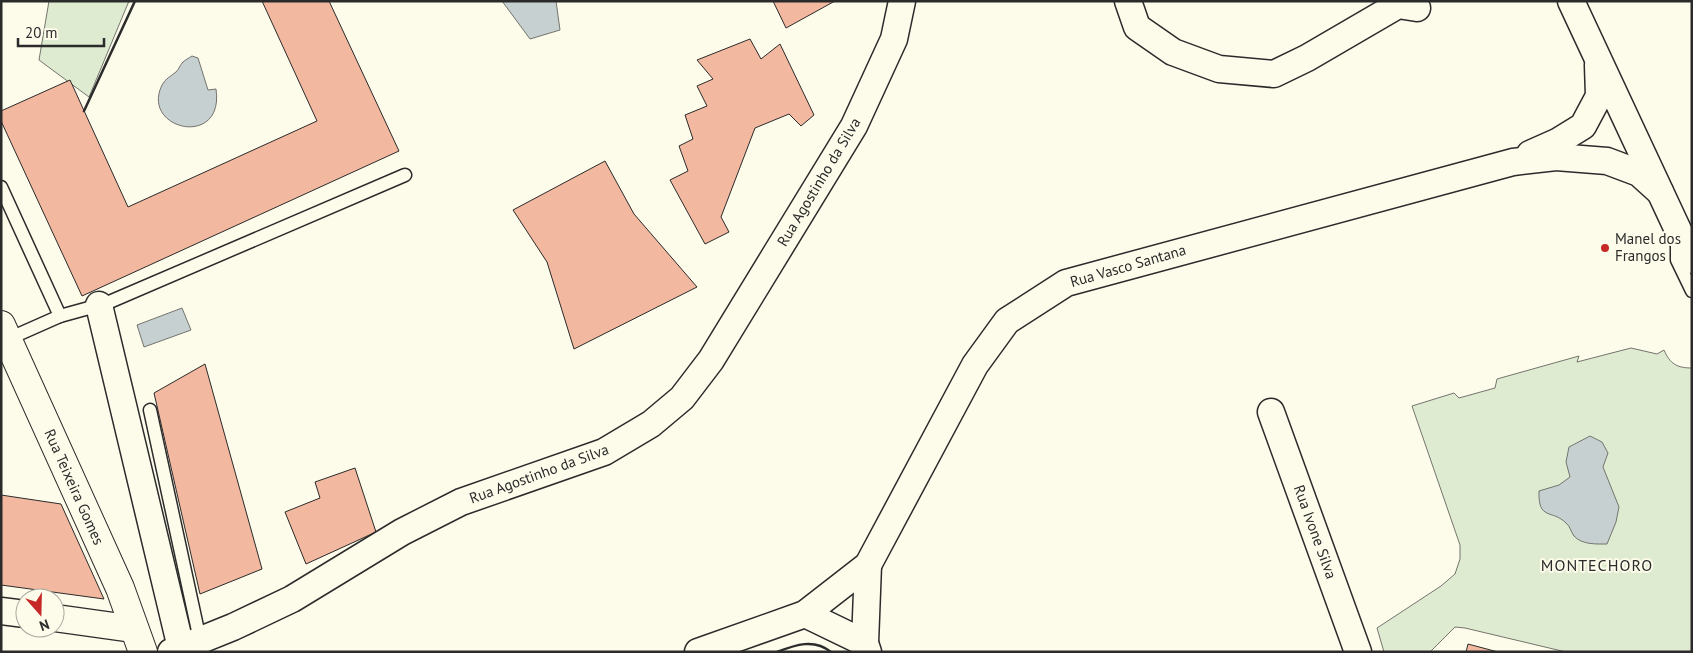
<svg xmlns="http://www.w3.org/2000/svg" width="1693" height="653" font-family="'PT Sans',sans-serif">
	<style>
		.green { fill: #deebd1; stroke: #74746e }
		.water { fill: #c7d0d0; stroke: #74746e }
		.building { fill: #f2b8a0; stroke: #2b2b2b }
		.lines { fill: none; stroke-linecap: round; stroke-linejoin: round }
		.service-casing { stroke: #2b2b2b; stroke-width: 15 }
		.minor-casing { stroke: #2b2b2b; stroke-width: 29 }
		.primary-casing { stroke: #2b2b2b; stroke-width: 30 }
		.service { stroke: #fdfbea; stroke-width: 12 }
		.minor { stroke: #fdfbea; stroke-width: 26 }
		.primary { stroke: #fdfbea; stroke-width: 28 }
		.wall { stroke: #2b2b2b; stroke-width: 2.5 }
		.poi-dot { fill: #c62828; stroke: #fdfbea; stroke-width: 2 }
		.labels { text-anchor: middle; stroke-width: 4; stroke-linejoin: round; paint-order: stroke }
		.street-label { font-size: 15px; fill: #2b2b2b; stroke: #fdfbea }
		.poi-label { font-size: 15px; fill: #2b2b2b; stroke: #fdfbea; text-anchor: start }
		.neighbourhood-label { font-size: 16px; letter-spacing: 1px; fill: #2b2b2b; stroke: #fdfbea }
	</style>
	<rect width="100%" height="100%" fill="#fdfbea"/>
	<!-- green -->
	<g class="green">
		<path d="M49,1h80l-40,96 -50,-37z"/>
		<path d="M1631,348l26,6 7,-4c6,14 13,18 28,18v284h-126l-101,-24 -10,-1 -25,25h-46l-7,-24 64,-42 14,-12 5,-15v-14l-48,-139 42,-13 5,5 36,-10 2,-9 82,-23 -2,6z"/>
	</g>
	<!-- water -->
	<g class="water">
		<path d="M502,1h54l4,29 -30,9z"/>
		<path d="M192,56l6,2 10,32 8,-1c9,60 -76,41 -54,-4 3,-6 9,-9 14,-13 3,-3 4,-7 7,-10 2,-2 6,-4 9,-6z"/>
		<path d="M182,308l9,22 -47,17 -7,-22z"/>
		<path d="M1590,436l12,6 6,11 -5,14 16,40 -3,15 -9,22c-10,0 -25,1 -33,-8 -3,-4 -4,-10 -8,-13 -14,-14 -28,-2 -27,-32l20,-6 11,-8 -4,-15 3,-15z"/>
	</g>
	<!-- building -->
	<g class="building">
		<path d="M262,1h67l70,150 -317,145 -81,-175v-10l69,-31 58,127 189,-86z"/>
		<path d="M773,1h62l-49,27z"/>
		<path d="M750,39l11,20 19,-15 34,71 -13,11 -12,-12 -34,14 -34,89 8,15 -24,12 -35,-64 18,-9 -9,-25 14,-7 -8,-24 22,-9 -10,-20 16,-7 -16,-19z"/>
		<path d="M605,161l29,53 63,73 -123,62 -27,-87 -34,-52z"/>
		<path d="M205,364l57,205 -62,25 -46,-201z"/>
		<path d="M355,468l21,64 -70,32 -21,-52 35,-14 -5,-16z"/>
		<path d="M1,495l60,9 43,95 -103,-14z"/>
		<path d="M1468,644l30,8h-32z"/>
	</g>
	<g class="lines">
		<defs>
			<g id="service">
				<path d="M1,187l59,129 -52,23"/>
				<path d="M1677,244v16l15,31"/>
				<path d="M60,316l47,-13 298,-128"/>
				<path d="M150,410l50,230"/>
			</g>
			<g id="minor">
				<path d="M1128,1l9,26 36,25 46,17 55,5 33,-16 91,-53 19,3"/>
				<path d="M1571,1l121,259"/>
				<path d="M1530,154l27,-12 26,-16 16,-30 -1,-31"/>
				<path d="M99,305l82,343"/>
				<path d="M1271,412l87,240"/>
				<path d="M868,565l-3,78 3,9"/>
				<path d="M1,611l24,3"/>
				<path d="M805,614l60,29"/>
				<path d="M55,618l79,11"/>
				<path d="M171,652l62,-25 59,-28 110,-67 59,-30 143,-50 47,-28 31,-26 29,-38 143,-234 40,-87 8,-38"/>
				<path d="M698,652l107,-38 63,-49 107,-200 32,-44 59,-38 447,-121 43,-5 51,4 32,12 21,19"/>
			</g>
			<path id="primary" d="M1,325l119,263 23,64"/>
		</defs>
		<!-- service casing -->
		<use href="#service" class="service-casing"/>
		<!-- minor casing -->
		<use href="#minor" class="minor-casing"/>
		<!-- primary casing -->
		<use href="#primary" class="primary-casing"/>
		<!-- service -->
		<use href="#service" class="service"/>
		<!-- minor -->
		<use href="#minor" class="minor"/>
		<!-- primary -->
		<use href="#primary" class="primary"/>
		<!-- wall -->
		<g class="wall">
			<path d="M84,111l51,-110"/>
			<path d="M777,652c18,-7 37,-14 54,0"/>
		</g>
	</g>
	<!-- markers -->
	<circle class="poi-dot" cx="1605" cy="248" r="5"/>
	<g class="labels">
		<!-- street labels -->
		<g class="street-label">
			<text transform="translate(819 182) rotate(-59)" y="5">Rua Agostinho da Silva</text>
			<text transform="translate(1128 266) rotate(-16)" y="5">Rua Vasco Santana</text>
			<text transform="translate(539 474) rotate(-20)" y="5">Rua Agostinho da Silva</text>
			<text transform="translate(74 487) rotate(66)" y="5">Rua Teixeira Gomes</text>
			<text transform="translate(1315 532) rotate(70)" y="5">Rua Ivone Silva</text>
		</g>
		<!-- poi labels -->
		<g class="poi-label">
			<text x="1615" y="244">Manel dos<tspan x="1615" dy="17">Frangos</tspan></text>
		</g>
		<!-- neighbourhood labels -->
		<g class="neighbourhood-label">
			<text x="1597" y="571">MONTECHORO</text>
		</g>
	</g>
	<!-- border -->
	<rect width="1693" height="653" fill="none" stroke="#2b2b2b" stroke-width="5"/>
	<!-- north arrow -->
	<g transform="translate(40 613) rotate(160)"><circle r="24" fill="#fdfbea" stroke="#a9a89e"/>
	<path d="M0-4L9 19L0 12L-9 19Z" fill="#c62828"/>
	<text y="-8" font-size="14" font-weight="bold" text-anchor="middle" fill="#2b2b2b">N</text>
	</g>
	<!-- scale -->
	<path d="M18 38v8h86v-8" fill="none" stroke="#2b2b2b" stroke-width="2.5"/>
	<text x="25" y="38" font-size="15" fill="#2b2b2b" stroke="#fdfbea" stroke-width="4" paint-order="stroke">20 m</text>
</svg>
